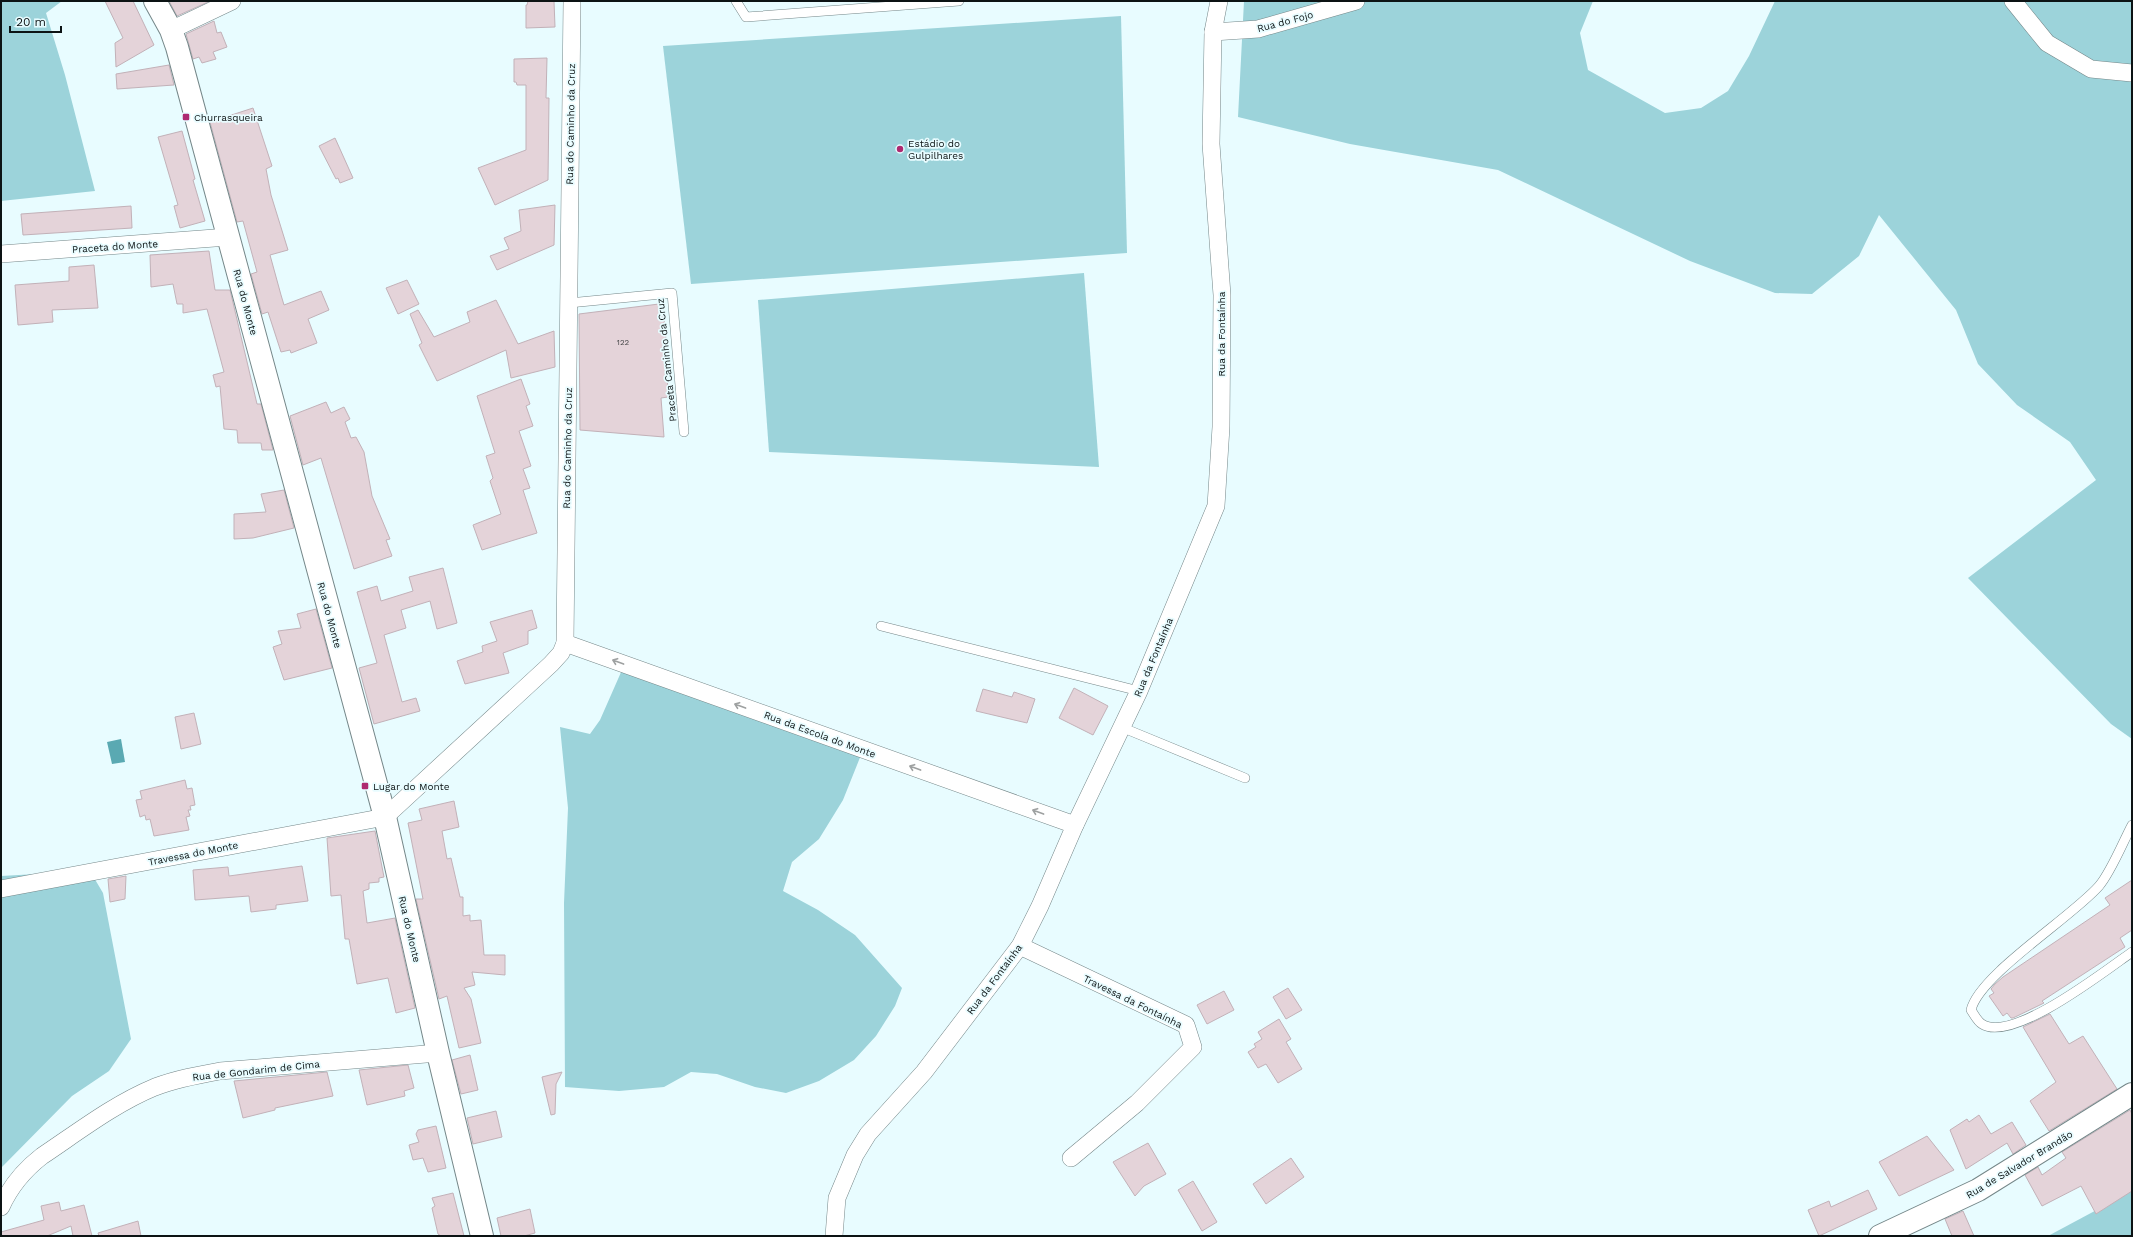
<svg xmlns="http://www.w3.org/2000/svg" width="2133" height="1237" font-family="'Work Sans',sans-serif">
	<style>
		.green { fill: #9cd3da }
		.water { fill: #5aa9b2 }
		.building { fill: #e4d3d9; stroke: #c2b1b8 }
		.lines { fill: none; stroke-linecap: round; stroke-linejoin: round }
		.lane-casing { stroke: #758789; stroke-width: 10 }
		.street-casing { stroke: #758789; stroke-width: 18 }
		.secondary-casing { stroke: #758789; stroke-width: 24 }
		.lane { stroke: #fff; stroke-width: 9 }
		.street { stroke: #fff; stroke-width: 17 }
		.secondary { stroke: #fff; stroke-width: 22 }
		.oneway { stroke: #9ea1a1 }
		.poi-dot { fill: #ae2970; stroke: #e8fcff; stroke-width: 1.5 }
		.labels { text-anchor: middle; stroke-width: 3.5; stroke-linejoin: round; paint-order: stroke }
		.number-label { font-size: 8px; fill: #424345 }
		.street-label { font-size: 10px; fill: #0c1314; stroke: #e8fcff }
		.poi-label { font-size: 10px; fill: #0c1314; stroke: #e8fcff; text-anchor: start }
	</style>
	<rect width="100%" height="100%" fill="#e8fcff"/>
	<!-- green -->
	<g class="green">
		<path d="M1,1h61l-16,12 19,62 30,116 -94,10z"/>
		<path d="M1244,1h349l-13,32 8,37 77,43 36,-5 27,-17 21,-35 26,-55h357v738l-21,-15 -143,-146 128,-98 -26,-38 -53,-37 -39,-41 -22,-54 -77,-95 -20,41 -47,38 -37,-1 -85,-32 -192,-91 -148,-26 -112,-27z"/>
		<path d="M1121,16l6,237 -436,31 -28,-238z"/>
		<path d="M1084,273l15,194 -330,-15 -11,-152z"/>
		<path d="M622,670l239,85 -18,45 -24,39 -27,23 -9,29 35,19 37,25 47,53 -7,18 -19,30 -22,24 -35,21 -33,12 -31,-6 -38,-13 -26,-2 -27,15 -45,4 -54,-4 -1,-184 4,-95 -8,-81 30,7 10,-14z"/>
		<path d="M90,871l13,22 28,146 -22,32 -37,25 -71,72v-292z"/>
		<path d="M2132,1191v45h-84z"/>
	</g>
	<!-- water -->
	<path class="water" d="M121,739l4,23 -13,2 -5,-22z"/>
	<!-- building -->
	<g class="building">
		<path d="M105,1h28l21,44 -38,22 -1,-24 8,-5z"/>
		<path d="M169,1h38l1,1 -31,14z"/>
		<path d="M528,1h26l1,26 -29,1v-23h1z"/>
		<path d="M214,21l3,12 4,-1 6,15 -14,5 3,7 -14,4 -3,-6 -6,2 -7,-25z"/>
		<path d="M547,58l-1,40h3l-1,82 -53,25 -17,-37 48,-18v-65h-9l-1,-3h-2v-23z"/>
		<path d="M169,65l5,20 -57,4 -1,-15z"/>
		<path d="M253,108l19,58 -6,3 5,26 17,55 -18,5 11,40 3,10 37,-14 8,19 -21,9 9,24 -26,10 -1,-3 -9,2 -13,-40 -6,2 -11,-40 6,-2 -14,-51 -6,1 -27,-100z"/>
		<path d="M182,131l13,48 -2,1 12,41 -25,7 -6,-22 4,-1 -20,-68z"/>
		<path d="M335,138l18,40 -13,5 -2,-5 -2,1 -17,-33z"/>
		<path d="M555,205l-1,40 -57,25 -7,-14 19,-7 -5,-11 17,-7 -2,-21z"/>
		<path d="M131,206l1,22 -109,7 -2,-21z"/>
		<path d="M209,251l6,39h15l27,114h4l12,46h-11l-1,-7h-23l-1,-13 -13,-1 -4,-43 -4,1 -3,-12 11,-3 -17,-63 -24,4v-9h-6l-4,-20 -22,3 -1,-32z"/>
		<path d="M94,265l4,43 -46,2 1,12 -35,3 -3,-40 54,-4v-14z"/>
		<path d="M407,280l12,24 -21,10 -12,-26z"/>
		<path d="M496,300l22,44 36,-13 1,36 -44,11 -5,-28 -69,31 -18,-36 3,-2 -12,-29 8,-4 16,27 36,-15 -3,-10z"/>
		<path d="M659,304l4,5 3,31 2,57 -7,1 3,39 -84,-7 -1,-116z"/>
		<path d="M521,379l9,25 -4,2 7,20 -14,5 12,35 -8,3 7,19 -7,2 14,43 -55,17 -9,-25 28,-11 -11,-33 3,-3 -7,-22 9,-3 -18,-57z"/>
		<path d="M326,402l5,11 13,-6 6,12 -5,3 6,16 5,-1 8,15 8,44 18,43 -4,1 6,16 -38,13 -33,-111 -18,7 -13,-49z"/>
		<path d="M284,490l10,38 -41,10 -19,1v-25l32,-2 -5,-18z"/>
		<path d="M443,568l14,55 -20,6 -7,-28 -29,9 5,18 -22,7 18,67 14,-4 4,13 -46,13 -15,-56 18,-5 -20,-71 20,-6 4,15 32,-10 -4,-14z"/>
		<path d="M316,609l16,59 -48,12 -11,-33 9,-3 -4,-13 23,-3 -4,-14z"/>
		<path d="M532,610l5,18 -9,3v13l-25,9 6,20 -44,11 -8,-23 26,-9 -1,-6 15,-5 -7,-19z"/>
		<path d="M1074,688l34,18 -15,29 -34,-17z"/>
		<path d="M983,689l29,8 2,-5 21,7 -8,24 -51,-12z"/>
		<path d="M194,713l7,31 -20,5 -6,-32z"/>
		<path d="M185,780l2,9 5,-1 3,17 -5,1 1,4h-3l2,6 -4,1 3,13 -35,6 -4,-17 -4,1 -1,-5 -5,2 -4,-17 6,-1 -2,-8z"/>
		<path d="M454,801l5,26 -17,4 5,28 4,-1 9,39h3v19l7,-1v6l11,-1 3,35h21v20l-33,-3 3,13 -11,3 7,11 10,44 -22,5 -12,-52 -8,3 -23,-100h7l-15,-76 14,-3 -3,-11z"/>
		<path d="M375,831l9,46 -5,1v4l-10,1v6l-6,2 4,32 28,-5 20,90 -19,5 -8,-35 -31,6 -8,-45h-4l-4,-44 -10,1 -4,-58z"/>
		<path d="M302,866l6,35 -32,4v4l-25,3 -2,-16 -54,4 -2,-30 35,-3 1,9z"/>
		<path d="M126,876l-1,23 -15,3 -2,-23z"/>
		<path d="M2132,880v50l-12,8 5,9 -83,54 2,2 -31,15h-2l-4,-5 -4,3 -14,-20 5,-3 -3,-4 4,-5 8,-7 107,-72 -5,-7z"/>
		<path d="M1288,988l14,22 -16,9 -13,-22z"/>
		<path d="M1224,991l10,19 -27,14 -10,-19z"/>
		<path d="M2050,1014l19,30 14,-8 34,53 -68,42 -19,-30 26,-19 -33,-55z"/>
		<path d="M1279,1019l12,20 -5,3 16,27 -24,14 -12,-19 -8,4 -10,-16 8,-5 -2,-3 8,-5 -4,-7z"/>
		<path d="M470,1055l8,35 -17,4 -9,-34z"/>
		<path d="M408,1065l6,23 -10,3 1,5 -38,9 -8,-35z"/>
		<path d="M327,1072l6,24 -58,12v2l-32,8 -9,-37z"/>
		<path d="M562,1072l-6,12 -1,30 -4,1 -9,-38z"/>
		<path d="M2130,1110l2,4v77l-36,23 -15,-28 -39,20 -17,-31 13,-8 4,8 24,-17 -4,-6z"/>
		<path d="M496,1111l6,26 -29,7 -6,-26z"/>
		<path d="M1979,1115l12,19 21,-12 14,23 -13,9 -6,-11 -41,26 -16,-39 17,-11 2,3z"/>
		<path d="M436,1126l10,42 -18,4 -5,-14 -10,2 -4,-15 10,-3 -3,-8 2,-4z"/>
		<path d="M1927,1136l27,34 -55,26 -20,-34z"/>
		<path d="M1148,1143l18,31 -22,12 -9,10 -22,-34z"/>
		<path d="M1291,1158l13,19 -38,27 -13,-20z"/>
		<path d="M1193,1181l24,41 -15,9 -24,-41z"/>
		<path d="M1868,1190l9,19 -58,27 -11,-26 21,-9 2,6z"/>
		<path d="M453,1193l11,43h-23l-3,-2 -6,-26 3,-2 -3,-8z"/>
		<path d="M59,1202l2,9 23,-6 8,31h-19l-2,-10 -24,10h-45l-1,-4 43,-12 -3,-14z"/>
		<path d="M530,1209l5,24 -11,3h-23l-4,-18z"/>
		<path d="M1963,1211l11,25h-22l-7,-17z"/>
		<path d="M138,1221l3,15h-42l-1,-3z"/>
	</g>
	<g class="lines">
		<defs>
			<g id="lane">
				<path d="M736,1l10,16 213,-16"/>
				<path d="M569,303l103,-10 12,139"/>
				<path d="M881,626l258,65"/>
				<path d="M1121,727l124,51"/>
				<path d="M2132,825c-9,17 -21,47 -33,61 -27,31 -120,89 -128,124 3,4 6,11 11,14 30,20 124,-54 150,-72"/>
			</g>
			<g id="street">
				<path d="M2013,1l34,42 44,26 41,4"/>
				<path d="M171,30l61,-29"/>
				<path d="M1213,32l45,-3 98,-28"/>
				<path d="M1,254l227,-17"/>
				<path d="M565,643l510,182"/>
				<path d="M1,889l384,-72 166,-153 10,-11 4,-10 7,-642"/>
				<path d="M1020,946l166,79 7,22 -56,56 -66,55"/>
				<path d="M1,1207c9,-20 23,-37 41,-51 36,-24 72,-52 113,-69 21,-8 43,-12 65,-16l218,-18"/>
				<path d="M834,1236l3,-38 18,-43 13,-21 56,-62 96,-126 20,-40 35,-81 64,-134 77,-185 5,-79 1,-132 -11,-151 2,-112 6,-31"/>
			</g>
			<g id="secondary">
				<path d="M155,1l16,29 6,17 208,770 53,236 44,183"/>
				<path d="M1880,1236l98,-46 154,-96"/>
			</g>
		</defs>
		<!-- lane casing -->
		<use href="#lane" class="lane-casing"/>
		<!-- street casing -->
		<use href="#street" class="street-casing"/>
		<!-- secondary casing -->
		<use href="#secondary" class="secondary-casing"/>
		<!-- lane -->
		<use href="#lane" class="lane"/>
		<!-- street -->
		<use href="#street" class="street"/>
		<!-- secondary -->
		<use href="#secondary" class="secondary"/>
	</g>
	<!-- one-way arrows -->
	<defs><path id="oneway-shaft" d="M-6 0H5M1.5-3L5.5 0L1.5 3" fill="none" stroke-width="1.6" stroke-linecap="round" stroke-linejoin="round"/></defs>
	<g class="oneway">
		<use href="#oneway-shaft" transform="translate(618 662) rotate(-160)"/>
		<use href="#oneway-shaft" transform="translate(740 706) rotate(-160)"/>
		<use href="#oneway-shaft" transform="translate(915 768) rotate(-160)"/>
		<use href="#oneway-shaft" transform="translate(1038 812) rotate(-160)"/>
	</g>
	<!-- markers -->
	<g class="poi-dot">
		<rect x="182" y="113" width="8" height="8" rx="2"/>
		<circle cx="900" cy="149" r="4"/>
		<rect x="361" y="782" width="8" height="8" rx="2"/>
	</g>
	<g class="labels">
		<!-- number labels -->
		<g class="number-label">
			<text x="623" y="345">122</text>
		</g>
		<!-- street labels -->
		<g class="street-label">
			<text transform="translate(1285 21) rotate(-15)" y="4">Rua do Fojo</text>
			<text transform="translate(570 124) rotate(-89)" y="4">Rua do Caminho da Cruz</text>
			<text transform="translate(115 246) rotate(-4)" y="4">Praceta do Monte</text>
			<text transform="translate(246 302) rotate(75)" y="4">Rua do Monte</text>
			<text transform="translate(1221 334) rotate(-90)" y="4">Rua da Fontaínha</text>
			<text transform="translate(666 360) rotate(-96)" y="4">Praceta Caminho da Cruz</text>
			<text transform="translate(567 448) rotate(-89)" y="4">Rua do Caminho da Cruz</text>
			<text transform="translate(330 615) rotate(75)" y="4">Rua do Monte</text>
			<text transform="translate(1153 657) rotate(-67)" y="4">Rua da Fontaínha</text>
			<text transform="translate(820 734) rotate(20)" y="4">Rua da Escola do Monte</text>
			<text transform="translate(193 853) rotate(-11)" y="4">Travessa do Monte</text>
			<text transform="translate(410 929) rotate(77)" y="4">Rua do Monte</text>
			<text transform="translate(994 979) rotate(-53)" y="4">Rua da Fontaínha</text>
			<text transform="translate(1133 1001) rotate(26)" y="4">Travessa da Fontaínha</text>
			<text transform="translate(256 1070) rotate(-6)" y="4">Rua de Gondarim de Cima</text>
			<text transform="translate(2019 1164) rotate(-31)" y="4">Rua de Salvador Brandão</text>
		</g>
		<!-- poi labels -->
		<g class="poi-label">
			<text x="194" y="121">Churrasqueira</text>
			<text x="908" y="147">Estádio do<tspan x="908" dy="12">Gulpilhares</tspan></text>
			<text x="373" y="790">Lugar do Monte</text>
		</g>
	</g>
	<!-- border -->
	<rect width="2133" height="1237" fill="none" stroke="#0c1314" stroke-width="4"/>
	<!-- scale -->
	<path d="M10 26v6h51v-6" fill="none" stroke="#0c1314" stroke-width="2"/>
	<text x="16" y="26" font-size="12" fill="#0c1314" stroke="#e8fcff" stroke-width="3" paint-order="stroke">20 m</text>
</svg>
